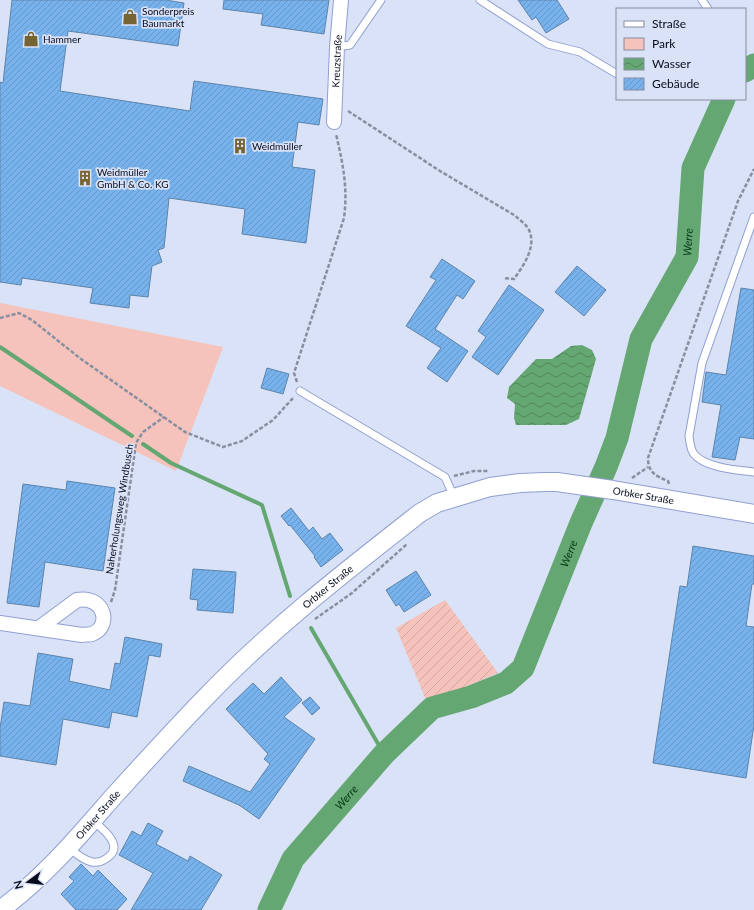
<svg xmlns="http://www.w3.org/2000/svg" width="754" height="910" font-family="Lato,sans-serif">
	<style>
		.green { fill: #f5c3bb }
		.garden { fill: url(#garden-furrows) }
		.water { fill: url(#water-waves) }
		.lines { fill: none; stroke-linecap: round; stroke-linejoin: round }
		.stream { stroke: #65a772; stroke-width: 4 }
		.river { stroke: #65a772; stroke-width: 23 }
		.building { fill: url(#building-hatch); stroke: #5c84ab }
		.service-casing { stroke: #8fa0d2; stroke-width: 9 }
		.minor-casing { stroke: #8fa0d2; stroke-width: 16 }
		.tertiary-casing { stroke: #8fa0d2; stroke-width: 20 }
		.path { stroke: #888fa2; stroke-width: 2.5; stroke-dasharray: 4 2; stroke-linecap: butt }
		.service { stroke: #fff; stroke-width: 7 }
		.minor { stroke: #fff; stroke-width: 14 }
		.tertiary { stroke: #fff; stroke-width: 18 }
		.labels { text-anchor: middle; stroke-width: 3.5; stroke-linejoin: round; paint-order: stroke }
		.poi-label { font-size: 10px; fill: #060b1c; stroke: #dae2f7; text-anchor: start }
		.street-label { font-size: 10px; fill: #060b1c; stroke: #dae2f7 }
		.water-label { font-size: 11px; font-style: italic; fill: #053916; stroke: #dae2f7 }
	</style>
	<defs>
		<pattern id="garden-furrows" width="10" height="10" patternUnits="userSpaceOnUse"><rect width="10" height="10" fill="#f5c3bb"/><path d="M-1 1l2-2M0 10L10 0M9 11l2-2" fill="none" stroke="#d1a6a0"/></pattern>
		<pattern id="water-waves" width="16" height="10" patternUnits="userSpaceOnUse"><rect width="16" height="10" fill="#65a772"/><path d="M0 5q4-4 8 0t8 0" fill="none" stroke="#51865d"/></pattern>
		<pattern id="building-hatch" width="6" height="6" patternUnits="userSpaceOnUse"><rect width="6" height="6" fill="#78b2ec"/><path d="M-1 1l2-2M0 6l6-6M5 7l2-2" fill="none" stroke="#6698ca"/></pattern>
	</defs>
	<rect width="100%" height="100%" fill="#dae2f7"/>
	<!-- green -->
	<path class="green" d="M0,303l223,44 -47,124 -176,-85z"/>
	<!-- garden -->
	<path class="garden" d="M445,600l53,73 -38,16 -34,11 -30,-72z"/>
	<!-- water -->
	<path class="water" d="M582,345l10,5 4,9 -17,60 -13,6h-50l-2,-7 1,-14 -8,-6 2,-11 27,-28h16l19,-13z"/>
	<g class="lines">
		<!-- stream -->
		<g class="stream">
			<path d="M0,347l132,89"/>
			<path d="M143,444l28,19 91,42 28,91"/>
			<path d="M311,628l73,126"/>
		</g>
		<!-- river -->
		<g class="river">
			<path d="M745,71l9,-6"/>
			<path id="s1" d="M269,910l24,-51 91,-105 48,-46 39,-11 35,-14 17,-15 58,-145 25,-56 11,-29 24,-99 46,-82 6,-89 31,-69"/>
		</g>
	</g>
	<!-- building -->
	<g class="building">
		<path d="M12,0h154l18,3 -6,43 -110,-15 -8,60 130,20 4,-30 129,18 -4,26 -21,-3 -6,45 23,3 -9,73 -64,-9 3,-25 -76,-11 -5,50 -6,2 4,12 -10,4 -4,31 -18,-2 -1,13 -39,-5 3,-15 -71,-10 -1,7 -21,-3v-200l3,1z"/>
		<path d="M224,0h105l-5,34 -63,-9 2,-11 -40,-5z"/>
		<path d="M518,0h39l12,19 -23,14 -10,-16 -4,3z"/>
		<path d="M442,259l33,22 -12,18 -6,-4 -22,34 33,22 -21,31 -20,-14 14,-20 -35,-22 30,-46 -6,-3z"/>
		<path d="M577,266l29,24 -22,26 -29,-24z"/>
		<path d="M509,285l35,25 -46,65 -26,-18 14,-20 -8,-6z"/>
		<path d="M741,288l13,2v149l-14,-2 -5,23 -23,-3 9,-52 -19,-3 4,-30 20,3z"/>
		<path d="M267,368l22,6 -6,20 -22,-6z"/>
		<path d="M67,481l48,7 -12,83 -58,-9 -6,45 -32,-4 16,-119 43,6z"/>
		<path d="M291,508l18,23 4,-4 9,12 8,-6 13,17 -22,17 -7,-10 1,-1 -25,-31 -1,1 -8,-10z"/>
		<path d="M693,546l61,10v28h-2l-6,42 8,1v98l-8,53 -93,-15 27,-177 7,1z"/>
		<path d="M193,569l43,3 -3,41 -36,-3 1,-10 -8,-1z"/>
		<path d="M416,571l15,24 -27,17 -5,-8 -3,2 -10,-16z"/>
		<path d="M125,637l37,7 -2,13 -11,-2 -12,62 -25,-5 -3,16 -46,-9 -7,46 -56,-9v-28l4,-26 26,4 8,-53 35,6 -4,22 41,9 5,-27 5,1z"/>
		<path d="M281,677l21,23 -18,17 31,22 -56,80 -20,-14 -56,-24 6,-15 61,26 20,-28 -6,-5 4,-5 -42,-45 27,-26 11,11z"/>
		<path d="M310,697l10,11 -8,7 -10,-12z"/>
		<path d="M148,823l15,8 -7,13 32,17 2,-5 32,19 -21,35h-70l22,-37 -34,-18 13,-24 9,5z"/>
		<path d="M81,864l12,12 5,-6 29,29 -10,11h-41l-15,-16 13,-13 -5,-4z"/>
	</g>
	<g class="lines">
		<defs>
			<g id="service">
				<path d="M480,0l68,44 32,8 37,22"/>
				<path d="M702,0l6,9"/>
				<path d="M337,47l13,-2 31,-45"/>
				<path d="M754,217l-52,146 -13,73c1,6 1,13 5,18 11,14 44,16 60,18"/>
				<path d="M300,391l145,86 9,20"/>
				<path d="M68,847c7,6 15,13 24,15 5,1 11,-1 15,-4 18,-12 -4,-29 -14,-37"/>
			</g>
			<g id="minor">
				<path id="s2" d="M334,122l3,-75 4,-47"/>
				<path d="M0,623l82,12c3,-1 7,0 10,-1 20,-7 13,-39 -15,-34l-38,28"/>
			</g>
			<g id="tertiary">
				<path id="s3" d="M0,910c43,-31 78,-73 113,-113 30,-33 61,-67 92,-99 66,-69 141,-127 215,-185l17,-10 53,-16 30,-4 25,-1h12l56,8 141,24"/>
			</g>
		</defs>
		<!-- service casing -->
		<use href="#service" class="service-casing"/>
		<!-- minor casing -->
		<use href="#minor" class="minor-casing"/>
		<!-- tertiary casing -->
		<use href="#tertiary" class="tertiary-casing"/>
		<!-- path -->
		<g class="path">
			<path d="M348,111l92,60 74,44c5,4 12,9 15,15 8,17 -6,36 -15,49l-11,-1"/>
			<path d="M0,318l19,-5 13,7 49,39 104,73 38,15 19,-6 31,-21 20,-22"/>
			<path d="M297,382l-3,-9 50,-155c4,-30 -1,-54 -8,-84"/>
			<path d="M454,476l20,-5h14"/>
			<path d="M632,478l16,-11"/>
			<path d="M669,484l-1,-3c-12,-5 -20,-8 -20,-23l90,-257 16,-32"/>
			<path d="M111,602l4,-12 21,-147 7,-11 21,-15"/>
			<path d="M315,619l37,-26 55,-49"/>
		</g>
		<!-- service -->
		<use href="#service" class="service"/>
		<!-- minor -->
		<use href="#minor" class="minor"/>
		<!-- tertiary -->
		<use href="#tertiary" class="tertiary"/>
	</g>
	<!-- icons -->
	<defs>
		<symbol id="shop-bare" viewBox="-9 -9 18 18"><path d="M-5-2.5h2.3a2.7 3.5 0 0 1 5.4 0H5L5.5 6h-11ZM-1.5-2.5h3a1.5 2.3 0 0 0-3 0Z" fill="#776433" stroke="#dae2f7" stroke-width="2.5" paint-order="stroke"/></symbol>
		<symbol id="building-bare" viewBox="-9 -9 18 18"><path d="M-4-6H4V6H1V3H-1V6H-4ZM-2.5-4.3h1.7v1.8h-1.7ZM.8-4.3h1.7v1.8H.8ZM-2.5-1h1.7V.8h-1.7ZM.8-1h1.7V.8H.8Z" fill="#776433" stroke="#dae2f7" stroke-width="2.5" paint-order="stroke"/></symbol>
	</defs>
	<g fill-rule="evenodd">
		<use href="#shop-bare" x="119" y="6" width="22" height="22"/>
		<use href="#shop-bare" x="20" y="28" width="22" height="22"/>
		<use href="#building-bare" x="229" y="135" width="22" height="22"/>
		<use href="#building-bare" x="74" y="167" width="22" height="22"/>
	</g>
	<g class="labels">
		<!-- poi labels -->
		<g class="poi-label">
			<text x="142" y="15">Sonderpreis<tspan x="142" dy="12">Baumarkt</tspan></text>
			<text x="43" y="43">Hammer</text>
			<text x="252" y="150">Weidmüller</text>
			<text x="97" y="176">Weidmüller<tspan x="97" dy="12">GmbH &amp; Co. KG</tspan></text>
		</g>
		<!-- street labels -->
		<g class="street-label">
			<text dy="4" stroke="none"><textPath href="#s2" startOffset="61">Kreuzstraße</textPath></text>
			<text dy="4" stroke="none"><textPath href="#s3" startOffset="809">Orbker Straße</textPath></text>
			<text transform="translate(119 509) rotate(-81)" y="4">Naherholungsweg Windbusch</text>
			<text dy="4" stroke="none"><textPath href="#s3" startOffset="461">Orbker Straße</textPath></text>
			<text dy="4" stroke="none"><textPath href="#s3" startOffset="137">Orbker Straße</textPath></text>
		</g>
		<!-- water labels -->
		<g class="water-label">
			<text dy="4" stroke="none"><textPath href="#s1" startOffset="822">Werre</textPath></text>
			<text dy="4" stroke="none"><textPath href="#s1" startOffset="486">Werre</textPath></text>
			<text dy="4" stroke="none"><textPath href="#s1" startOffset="138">Werre</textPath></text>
		</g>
	</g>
	<!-- legend -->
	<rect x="616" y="8" width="130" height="92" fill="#dae2f7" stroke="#858c9f"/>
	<rect x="624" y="21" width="20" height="6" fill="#ffffff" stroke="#858c9f"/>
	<text x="652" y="28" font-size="12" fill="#060b1c">Straße</text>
	<rect x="624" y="38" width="20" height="12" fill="#f5c3bb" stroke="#858c9f"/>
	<text x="652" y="48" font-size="12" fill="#060b1c">Park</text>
	<rect x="624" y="58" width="20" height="12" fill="url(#water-waves)" stroke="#858c9f"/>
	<text x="652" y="68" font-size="12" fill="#060b1c">Wasser</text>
	<rect x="624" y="78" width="20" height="12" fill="url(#building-hatch)" stroke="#858c9f"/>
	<text x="652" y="88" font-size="12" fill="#060b1c">Gebäude</text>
	<!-- north arrow -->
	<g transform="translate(28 882) rotate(255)" stroke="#dae2f7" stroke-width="3" paint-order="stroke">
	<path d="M0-3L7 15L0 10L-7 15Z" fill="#060b1c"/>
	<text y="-6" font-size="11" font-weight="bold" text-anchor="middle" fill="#060b1c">N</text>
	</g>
</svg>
